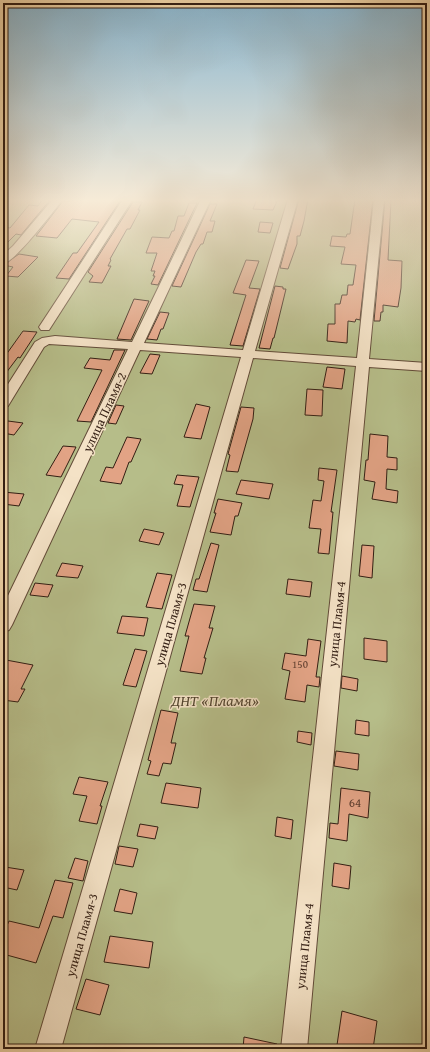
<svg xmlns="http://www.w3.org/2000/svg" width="430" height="1052" font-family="'Gentium Book Plus',serif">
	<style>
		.green { fill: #b6bd89; stroke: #746e4e }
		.building { fill: #e2a385; stroke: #331e13 }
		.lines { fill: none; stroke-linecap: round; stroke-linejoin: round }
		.minor-casing { stroke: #624b38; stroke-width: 2 }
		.minor { fill: #f4e2c6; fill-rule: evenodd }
		.labels { text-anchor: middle; stroke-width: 3; stroke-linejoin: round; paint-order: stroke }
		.number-label { font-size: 11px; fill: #5f3f30 }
		.street-label { font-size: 13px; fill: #331e13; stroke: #f4e2c6 }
		.near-number-label { font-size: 13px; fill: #5f3f30 }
		.near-park-label { font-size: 16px; font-style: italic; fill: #544630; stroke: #f4e2c6 }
	</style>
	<rect width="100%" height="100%" fill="#eed3a7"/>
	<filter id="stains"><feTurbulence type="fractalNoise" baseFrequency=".005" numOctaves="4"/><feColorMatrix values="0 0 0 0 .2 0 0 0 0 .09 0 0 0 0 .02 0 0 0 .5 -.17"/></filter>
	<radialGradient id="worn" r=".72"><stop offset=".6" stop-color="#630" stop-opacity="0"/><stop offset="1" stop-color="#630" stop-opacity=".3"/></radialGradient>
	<!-- green -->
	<rect class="green" x="3" y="199" width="424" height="850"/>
	<!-- building -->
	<g class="building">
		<path d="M43,199l7,1 -29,35 -5,-1 -13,13v-20l7,1 19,-23 9,1z"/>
		<path d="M72,199h40l-1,1 9,1 -51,78 -13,-1 17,-25h4l22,-31 -27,-3 -15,19 -21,-2 27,-35h9z"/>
		<path d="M257,199h21l-5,11 -20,-1z"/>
		<path d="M299,199h9l-4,22 -4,15h-3v8l-9,25 -8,-1z"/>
		<path d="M355,199h18l-13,121 -4,-1 -1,3 -7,-1 -1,22 -20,-2 1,-17h7v-20h5l2,-9h5l1,-10h5l3,-20 -15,-1 4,-17 -15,-1 2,-10 14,1 1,-3h3z"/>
		<path d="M385,199h6v1l-3,60 14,1 -1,27 -3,19 -15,-2v7h-2l-1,9h-6z"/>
		<path d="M133,202h9l-4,8h2l-10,19h-3l-17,30 1,1 -3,6h3l-9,17 -13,-1 4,-6 -5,-4z"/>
		<path d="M189,203h8l-39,82 -7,-1 4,-8h-2l2,-5h-4l6,-18h-11l6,-16 17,1 3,-7h2l4,-15h6z"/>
		<path d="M210,204h7l-7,17h5l-3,11h-5l-4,12h-2l-5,8 -15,35 -9,-1z"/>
		<path d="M260,222l13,1 -3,10 -12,-1z"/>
		<path d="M19,254l19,3 -20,20 -12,-1 7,-9 -10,-2z"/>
		<path d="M246,260l13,1 -10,27 11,1 -17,57 -13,-1 16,-50 -13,-2z"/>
		<path d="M275,286l8,1v2h3l-12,49h-1l-3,11 -11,-1z"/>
		<path d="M134,299l15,2 -18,39 -14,-1z"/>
		<path d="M160,312l9,1 -6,16h-2l-4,11 -10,-1z"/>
		<path d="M23,331l14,1 -17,26 -2,-1 -15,20v-18z"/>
		<path d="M114,350h11l-34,72 -14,-1 25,-51 -18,-2 6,-10 20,2z"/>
		<path d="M150,354l10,1 -8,19 -12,-1z"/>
		<path d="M327,367l18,2 -3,20 -19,-2z"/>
		<path d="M307,389l16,1 -1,26 -17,-1z"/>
		<path d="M196,404l14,3 -9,32 -17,-2z"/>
		<path d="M116,405l8,1 -8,18 -8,-1z"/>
		<path d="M241,407l13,1 -1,11 -15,53 -12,-1 4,-16 -2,-1z"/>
		<path d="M8,421l15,2 -9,12 -11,-2v-6z"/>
		<path d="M370,434l18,2 -1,21 10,1v12l-10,-1 -1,20 12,2 -1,12 -25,-4 3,-17 -11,-2 2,-20h2z"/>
		<path d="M127,437l14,2 -10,23h-2l-8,22 -21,-3 6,-14 7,1z"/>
		<path d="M63,446l13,1 -15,30 -15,-2z"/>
		<path d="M319,468l18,2 -6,42h2l-4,42 -11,-1 3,-24 -12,-1 4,-28 8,1 3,-20 -6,-1z"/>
		<path d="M177,475l22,2 -9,30 -13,-1 6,-21 -9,-1z"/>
		<path d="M241,480l32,4 -4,15 -33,-5z"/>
		<path d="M3,492l21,2 -5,12 -16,-2z"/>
		<path d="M218,499l24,4 -4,13h-3l-4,19 -21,-3 6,-19h-2z"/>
		<path d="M144,529l20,4 -5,12 -20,-4z"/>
		<path d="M211,543l8,2 -12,47 -14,-2 3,-11h3z"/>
		<path d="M362,545l12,1 -2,32 -13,-2z"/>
		<path d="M62,563l21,3 -5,12 -22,-2z"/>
		<path d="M157,573l15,2 -10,34 -16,-2z"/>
		<path d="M288,579l24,3 -2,15 -24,-3z"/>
		<path d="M35,583l18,2 -5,12 -18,-2z"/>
		<path d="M194,604l21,2 -6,22h4l-9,30h2l-4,16 -22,-3 9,-35h-4z"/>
		<path d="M122,616l26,2 -4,18 -27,-3z"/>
		<path d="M364,638l23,3v21l-23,-3z"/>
		<path d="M308,639l13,2 -5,36h4l-1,10 -12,-2 -2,17 -20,-3 5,-28 -8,-2 3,-16 21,3z"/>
		<path d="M135,649l12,2 -11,36 -13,-2z"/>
		<path d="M6,660l27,5 -12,24h4l-7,13 -15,-2v-35z"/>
		<path d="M342,676l16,3 -1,12 -16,-3z"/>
		<path d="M161,710l17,3 -7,30h5l-5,21 -8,-1 -4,13 -12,-2 4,-13 -3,-1z"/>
		<path d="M356,720l13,2v14l-14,-2z"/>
		<path d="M298,731l14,2 -1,12 -14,-3z"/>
		<path d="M336,751l23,3 -1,16 -24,-4z"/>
		<path d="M79,777l29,5 -8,24h2l-5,18 -18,-3 8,-25 -14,-2z"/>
		<path d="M166,783l35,5 -3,20 -37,-5z"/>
		<path d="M341,788l29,4 -2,26 -19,-4 -2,27 -18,-3 1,-15 8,1z"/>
		<path d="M277,817l16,3 -2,19 -16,-3z"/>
		<path d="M140,824l18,3 -3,12 -18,-3z"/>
		<path d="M119,846l19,3 -5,18 -18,-3z"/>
		<path d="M75,858l13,3 -5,20 -15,-3z"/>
		<path d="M334,863l17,3 -2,23 -17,-3z"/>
		<path d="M5,867l19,3 -7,20 -14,-3v-15z"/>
		<path d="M55,880l18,3 -10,35 -10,-2 -17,47 -33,-9v-19l6,-14 30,7z"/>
		<path d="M120,889l17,4 -5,21 -18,-3z"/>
		<path d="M110,936l43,6 -4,26 -45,-6z"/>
		<path d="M86,979l23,6 -9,30 -24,-6z"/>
		<path d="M342,1011l35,10 -4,28h-23l-13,-4z"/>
		<path d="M244,1037l33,7 -1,5h-33z"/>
	</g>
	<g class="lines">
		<defs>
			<g id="minor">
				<path d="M53,199h10c-10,13 -47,62 -60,65v-9l10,-9z"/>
				<path d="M123,199h10l-84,131h-8l-2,-3z"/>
				<path d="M201,199h10l-67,144 99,7 45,-151h10l-43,152 102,7 17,-159h10l-15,160 58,4v8l-58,-4 -62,682h-26l75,-683 -103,-8 -192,691h-26l206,-692 -101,-7 -128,275 -3,5 -6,2v-26l125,-257 -79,-5 -5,3 -36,59 -5,1v-15l32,-50 7,-4 13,-2 77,6z"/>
			</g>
		</defs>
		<!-- minor casing -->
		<use href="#minor" class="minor-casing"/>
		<!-- minor -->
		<use href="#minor" class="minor"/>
	</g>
	<!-- sky -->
	<linearGradient id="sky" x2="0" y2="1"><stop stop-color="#88b5cf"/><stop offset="0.58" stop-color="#f7ebd7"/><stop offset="1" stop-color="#f7ebd7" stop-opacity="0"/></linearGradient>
	<rect width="430" height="346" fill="url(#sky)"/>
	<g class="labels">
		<!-- number labels -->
		<g class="number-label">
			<text x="300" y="668">150</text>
		</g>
		<!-- street labels -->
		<g class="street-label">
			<text transform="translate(104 412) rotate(-65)" y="5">улица Пламя-2</text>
			<text transform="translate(170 624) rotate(-74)" y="5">улица Пламя-3</text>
			<text transform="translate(336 624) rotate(-84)" y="5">улица Пламя-4</text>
			<text transform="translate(81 935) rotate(-74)" y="5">улица Пламя-3</text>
			<text transform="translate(304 946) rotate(-84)" y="5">улица Пламя-4</text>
		</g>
		<!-- near-number labels -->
		<g class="near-number-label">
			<text x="355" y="807">64</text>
		</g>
		<!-- near-park labels -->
		<g class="near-park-label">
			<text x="215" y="706">ДНТ «Пламя»</text>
		</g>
	</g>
	<!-- margin -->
	<rect width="430" height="1052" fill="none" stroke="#eed3a7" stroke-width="16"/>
	<rect x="4" y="4" width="422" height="1044" fill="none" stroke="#331e13" stroke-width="2"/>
	<rect x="8" y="8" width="414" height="1036" fill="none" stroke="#331e13"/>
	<rect width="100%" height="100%" filter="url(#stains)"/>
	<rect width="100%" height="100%" fill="url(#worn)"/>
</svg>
